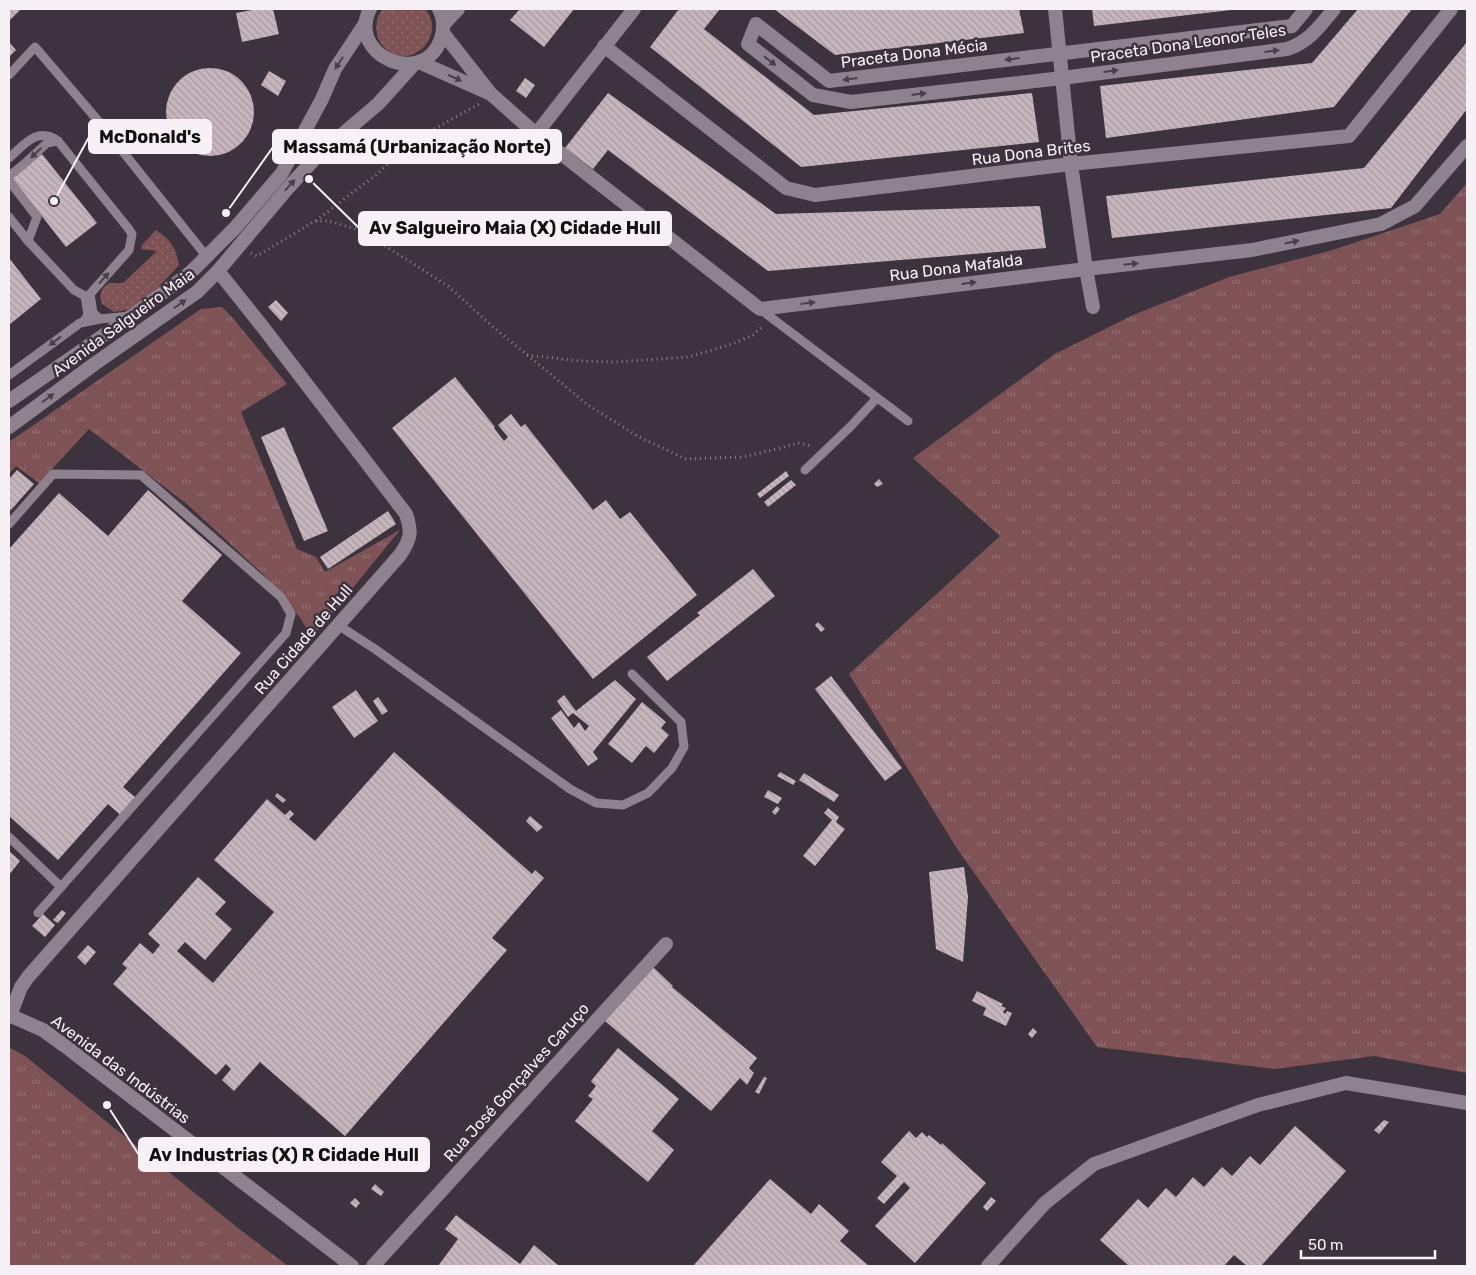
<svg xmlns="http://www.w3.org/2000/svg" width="1476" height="1275" font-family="Rubik,sans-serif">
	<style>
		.grass { fill: url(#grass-tufts) }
		.garden { fill: url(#garden-dots) }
		.building { fill: url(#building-back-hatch) }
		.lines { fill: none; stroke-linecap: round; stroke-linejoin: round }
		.path { stroke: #8c838d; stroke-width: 3; stroke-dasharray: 1 4; stroke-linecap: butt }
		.service { stroke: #8d828e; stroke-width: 9 }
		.minor { stroke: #8d828e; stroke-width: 14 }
		.tertiary { stroke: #8d828e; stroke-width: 14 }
		.oneway { fill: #493f4a }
		.labels { text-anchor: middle; stroke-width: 5; stroke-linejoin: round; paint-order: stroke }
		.street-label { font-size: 16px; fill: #f7f0f7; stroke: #3d333e }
		.leader { fill: none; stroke: #f7f0f7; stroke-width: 2 }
		.callout-dot { fill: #f7f0f7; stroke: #3d333e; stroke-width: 2 }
		.callout { fill: #f7f0f7; stroke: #f7f0f7; stroke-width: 2 }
		.callout-label { font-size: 18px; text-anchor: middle; font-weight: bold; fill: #111 }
	</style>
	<defs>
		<pattern id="grass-tufts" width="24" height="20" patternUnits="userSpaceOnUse" patternTransform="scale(1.25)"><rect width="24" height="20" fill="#7f5356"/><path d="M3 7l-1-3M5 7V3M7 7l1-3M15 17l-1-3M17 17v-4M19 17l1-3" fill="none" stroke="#926c6f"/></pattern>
		<pattern id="garden-dots" width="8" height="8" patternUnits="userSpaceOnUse" patternTransform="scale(1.25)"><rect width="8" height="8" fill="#7f5356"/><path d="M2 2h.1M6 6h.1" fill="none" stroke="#926c6f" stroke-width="1.8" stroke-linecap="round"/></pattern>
		<pattern id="building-back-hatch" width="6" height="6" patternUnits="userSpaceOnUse" patternTransform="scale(1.25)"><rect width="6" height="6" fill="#c7b5bd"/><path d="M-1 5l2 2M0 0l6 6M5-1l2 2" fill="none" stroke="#a89aa0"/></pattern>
	</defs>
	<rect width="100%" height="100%" fill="#3d333e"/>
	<!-- grass -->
	<g class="grass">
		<path d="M1467,183v890l-93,-17 -100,13 -177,-22 -139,-197 -109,-176 151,-138 -87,-78 142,-104 78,-39 96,-38 104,-27 107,-36z"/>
		<path d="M222,307l10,10 55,67 -46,28 56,137 19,8 9,15 75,-42 -88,108 -11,-19 -37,-44 -76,-70 -99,-76 -50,54 -23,-17 -7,8v-32l192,-133z"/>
		<path d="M9,1047l16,9 218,176 45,34h-279z"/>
	</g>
	<!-- garden -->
	<g class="garden">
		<path d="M383,9h42c21,23 -8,59 -35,43 -7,-4 -12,-11 -13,-18 -2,-10 0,-18 6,-25z"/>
		<path d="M156,230c15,10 20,18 23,35 -12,13 -34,38 -50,44 -4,2 -11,2 -15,3l-12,-8 -2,-8 3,-8 6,-5h14l34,-32 -16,-2 1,-4z"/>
	</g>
	<!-- building -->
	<g class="building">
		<path d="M9,9h12l-12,12z"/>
		<path d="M257,9h16l6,25 -37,8 -6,-29z"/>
		<path d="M520,9h54l-30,38 -34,-27z"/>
		<path d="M679,9h41l-16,20 110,86 218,-22 7,49 -238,25 -151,-120z"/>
		<path d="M774,9h245l5,24 -189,22z"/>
		<path d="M1092,9h139v1l-137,16z"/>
		<path d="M1358,9h54l-78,98 -228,31 -6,-52 212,-23z"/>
		<path d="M9,42l7,8 -7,7z"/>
		<path d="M1467,42v67l-76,99 -279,30 -6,-42 258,-28z"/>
		<circle cx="210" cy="112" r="44"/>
		<path d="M269,71l17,10 -8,15 -17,-11z"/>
		<path d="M525,78l10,7 -9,13 -10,-7z"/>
		<path d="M608,93l168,121 264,-8 6,42 -278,23 -160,-121 -15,19 -28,-21z"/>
		<path d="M42,154l55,69 -31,24 -54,-69z"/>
		<path d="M9,258l32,41 -32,26z"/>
		<path d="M276,300l12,13 -7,8 -13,-14z"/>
		<path d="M455,377l40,50 -1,1 10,13 4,-4 -10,-12 13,-11 10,13 4,-3 68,86 13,-10 14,19 10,-7 67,83 -104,84 -201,-251z"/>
		<path d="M284,427l44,104 -24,10 -43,-104z"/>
		<path d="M17,470l17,14 -23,26 -2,-2v-29z"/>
		<path d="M786,471l3,5 -29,22 -3,-4z"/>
		<path d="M879,479l4,5 -6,3 -3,-3z"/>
		<path d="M791,480l5,5 -28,22 -4,-5z"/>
		<path d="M148,490l74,65 -40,46 59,52 -118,134 18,15 -15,18 -18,-16 -50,56 -49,-44v-267l50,-56 49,43z"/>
		<path d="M388,511l8,13 -68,45 -8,-12z"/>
		<path d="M753,569l22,27 -108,85 -20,-24 53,-42 -3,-2z"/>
		<path d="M818,622l7,7 -4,3 -6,-7z"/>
		<path d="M831,676l71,92 -17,13 -70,-92z"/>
		<path d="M615,680l21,19 -43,53 5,7 -10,7 -37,-48 10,-8 13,18 5,-6 6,9 4,-5 -16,-13 -5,4 -11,-16 7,-6 12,16z"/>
		<path d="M356,690l22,31 -24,17 -22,-31z"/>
		<path d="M378,697l10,14 -6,4 -9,-14z"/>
		<path d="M642,702l24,20 -5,6 8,7 -15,18 -8,-7 -14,17 -24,-19z"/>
		<path d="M394,752l138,122 3,-4 9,8 -52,60 15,12 -162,186 -85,-74 -26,29 -12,-11 9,-11 -5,-5 -10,11 -103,-91 14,-16 -5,-4 18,-21 13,11 7,-9 -12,-11 50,-57 28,25 -11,12 17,15 -27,31 -20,-18 -8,9 36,32 61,-71 -60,-52 53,-61 18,16 5,-5 4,4 -5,5 26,22z"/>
		<path d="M780,772l16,9 -3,4 -16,-9z"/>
		<path d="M804,773l35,22 -5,7 -35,-22z"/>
		<path d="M768,790l14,8 -4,6 -14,-7z"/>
		<path d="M277,793l9,7 -3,3 -8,-7z"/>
		<path d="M777,806l3,3 -5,6 -3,-3z"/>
		<path d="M828,808l11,9 -3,5 9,7 -30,37 -12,-10 29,-36 -8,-7z"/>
		<path d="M530,816l13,11 -6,5 -11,-11z"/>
		<path d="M9,851l11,10 -11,14z"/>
		<path d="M964,867l4,30 -5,65 -27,-13 -7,-77z"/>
		<path d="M62,910l4,3 -8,10 -5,-3z"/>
		<path d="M43,914l12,11 -10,12 -13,-11z"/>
		<path d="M88,945l8,7 -11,13 -8,-8z"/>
		<path d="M653,967l20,19 -1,1 85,71 -8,10 5,5 -7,12 -7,-7 -29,33 -106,-90z"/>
		<path d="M977,991l26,13 -2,2 5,2 -3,4 2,2 2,-3 5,2 -6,13 -23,-11 3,-7 -14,-7z"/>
		<path d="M1033,1028l4,4 -5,6 -4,-4z"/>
		<path d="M618,1048l61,51 -27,32 22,19 -26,32 -73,-61 18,-22 -5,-3 8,-10 -5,-5z"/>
		<path d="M764,1077l3,1 -8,16 -4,-2z"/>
		<path d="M1384,1120l5,2 -10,12 -5,-4z"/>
		<path d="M1295,1126l51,45 -85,95h-14l-13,-11 -10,11h-95l-29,-26 38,-41 10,9 18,-20 10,9 17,-20 11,10 18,-20 10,9 18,-20 10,9z"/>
		<path d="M909,1131l7,7 6,-6 5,5 2,-2 12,10 1,-2 44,40 -71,80 -40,-37 35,-38 -6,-6 -20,22 -7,-6 20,-22 -16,-14z"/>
		<path d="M770,1179l41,35 8,-10 30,27 -9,10 29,25h-176z"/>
		<path d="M375,1184l9,8 -3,4 -10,-7z"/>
		<path d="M991,1197l5,4 -9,10 -4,-4z"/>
		<path d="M355,1198l5,5 -4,5 -6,-5z"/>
		<path d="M456,1215l64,49 14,-19 25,21h-121l20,-27 -13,-10z"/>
	</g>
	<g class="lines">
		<!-- path -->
		<g class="path">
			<path d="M316,221l33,-26 26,-19 19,-18 35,-26 50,-28"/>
			<path d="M251,253l6,3 58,-35h14l33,10 86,55 44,40 96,79 51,32 47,22 56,-2 39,-9 17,-5 14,3"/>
			<path d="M527,355l53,6 36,1 72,-5 44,-13 21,-9 10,-9"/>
		</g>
		<!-- service -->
		<g class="service">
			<path d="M9,75l26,-28 65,76 107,134"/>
			<path d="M9,158c15,-13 28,-32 49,-17"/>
			<path d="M9,217l19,24"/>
			<path d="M760,309l148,112"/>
			<path d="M83,322l5,-7 -3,-19 -11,-6 -46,-49 9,-24 -27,-35 -1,-6 14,-11 24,-22 11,-2 70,87 4,6 -3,16 -39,44 3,19 7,6"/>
			<path d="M9,375l71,-52 20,-4 30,-3"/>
			<path d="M805,470l45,-43 27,-29"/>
			<path d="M9,524l44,-50 88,1 140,122 10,17 -5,19 -248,280"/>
			<path d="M338,625l37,24 195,140 26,14 27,2 25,-12 24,-25 12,-21 -3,-25 -49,-48"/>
			<path d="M9,837l52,50"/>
		</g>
		<!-- minor -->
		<g class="minor">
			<path d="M1055,9l16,155 15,105 7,38"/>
			<path d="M1306,9l-14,17 -463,55 -73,-57 -8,20 65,51 38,7 211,-24 225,-29c22,-7 33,-23 47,-40"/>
			<path d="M443,33l48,61 45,40 224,175 326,-40 166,-19 129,-26 34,-18 52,-60"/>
			<path d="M604,46l182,142 29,7 256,-31 278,-28 102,-127"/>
			<path d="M419,62l70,31"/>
			<path d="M536,134l98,-125"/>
			<path d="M9,1015l34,15 22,16 287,220"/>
			<path d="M10,1016l11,-29 7,-10 372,-422c11,-16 12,-23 6,-41l-144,-188 -44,-55"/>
			<path d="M373,1266l293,-322"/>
			<path d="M988,1266l57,-63 49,-39 164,-59 88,-22 121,20"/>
		</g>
		<!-- tertiary -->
		<g class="tertiary">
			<path d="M370,9c-24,46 53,80 71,30 3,-10 3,-21 -2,-30"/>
			<path d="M443,25l15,-16"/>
			<path d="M9,401l124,-86 58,-43 44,-44 47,-55 40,-74 13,-30 31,-47"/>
			<path d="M9,427l84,-62 104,-73 21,-21 69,-82 31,-34 60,-51 37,-41"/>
		</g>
	</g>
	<!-- one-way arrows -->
	<defs><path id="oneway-solid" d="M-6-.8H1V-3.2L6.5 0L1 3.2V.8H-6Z" transform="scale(1.25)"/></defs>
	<g class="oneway">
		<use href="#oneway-solid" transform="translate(1272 51) rotate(-7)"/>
		<use href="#oneway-solid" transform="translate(1012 59) rotate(173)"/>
		<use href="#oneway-solid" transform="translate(770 61) rotate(38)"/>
		<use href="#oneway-solid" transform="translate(339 63) rotate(123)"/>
		<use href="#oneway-solid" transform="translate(1111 71) rotate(-7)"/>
		<use href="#oneway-solid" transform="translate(455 78) rotate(24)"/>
		<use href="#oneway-solid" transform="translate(850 79) rotate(173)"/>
		<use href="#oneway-solid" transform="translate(919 94) rotate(-7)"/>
		<use href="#oneway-solid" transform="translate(36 153) rotate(137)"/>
		<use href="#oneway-solid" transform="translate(290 185) rotate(-48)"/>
		<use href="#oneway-solid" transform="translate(1292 242) rotate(-12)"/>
		<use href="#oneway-solid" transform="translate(1131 264) rotate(-6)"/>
		<use href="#oneway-solid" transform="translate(104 278) rotate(-48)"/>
		<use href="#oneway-solid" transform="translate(969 283) rotate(-7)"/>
		<use href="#oneway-solid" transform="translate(808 303) rotate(-7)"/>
		<use href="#oneway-solid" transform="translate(180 304) rotate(-35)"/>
		<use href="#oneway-solid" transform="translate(55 341) rotate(144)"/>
		<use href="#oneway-solid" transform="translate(48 398) rotate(-36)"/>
	</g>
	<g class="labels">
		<!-- street labels -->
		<g class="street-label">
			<text transform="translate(1188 43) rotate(-8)" y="6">Praceta Dona Leonor Teles</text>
			<text transform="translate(914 53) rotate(-7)" y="6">Praceta Dona Mécia</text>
			<text transform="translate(1031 152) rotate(-7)" y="6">Rua Dona Brites</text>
			<text transform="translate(956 267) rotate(-7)" y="6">Rua Dona Mafalda</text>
			<text transform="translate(123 322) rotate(-36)" y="6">Avenida Salgueiro Maia</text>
			<text transform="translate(303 639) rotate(-49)" y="6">Rua Cidade de Hull</text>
			<text transform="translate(121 1069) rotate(37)" y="6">Avenida das Indústrias</text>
			<text transform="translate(516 1082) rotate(-48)" y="6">Rua José Gonçalves Caruço</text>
		</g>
	</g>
	<!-- callouts -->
	<path class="leader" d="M54 201L89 137M226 213L273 147M309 179L359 228M107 1105L139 1155"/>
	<g class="callout-dot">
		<circle cx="54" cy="201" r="5"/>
		<circle cx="226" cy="213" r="5"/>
		<circle cx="309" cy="179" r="5"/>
		<circle cx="107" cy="1105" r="5"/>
	</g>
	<g class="callout">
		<rect x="89" y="120" width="122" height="33" rx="5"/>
		<rect x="273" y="130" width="288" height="33" rx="5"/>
		<rect x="359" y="212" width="312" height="33" rx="5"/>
		<rect x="139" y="1138" width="290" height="33" rx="5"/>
	</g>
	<g class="callout-label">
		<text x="150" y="143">McDonald's</text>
		<text x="417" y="153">Massamá (Urbanização Norte)</text>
		<text x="515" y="234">Av Salgueiro Maia (X) Cidade Hull</text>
		<text x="284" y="1161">Av Industrias (X) R Cidade Hull</text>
	</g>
	<!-- border -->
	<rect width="1476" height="1275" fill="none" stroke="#f7f0f7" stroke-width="20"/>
	<!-- scale -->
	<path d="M1301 1250v8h134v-8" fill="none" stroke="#f7f0f7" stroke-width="2.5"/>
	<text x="1308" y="1250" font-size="15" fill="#f7f0f7" stroke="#3d333e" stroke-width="4" paint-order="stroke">50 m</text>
</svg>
